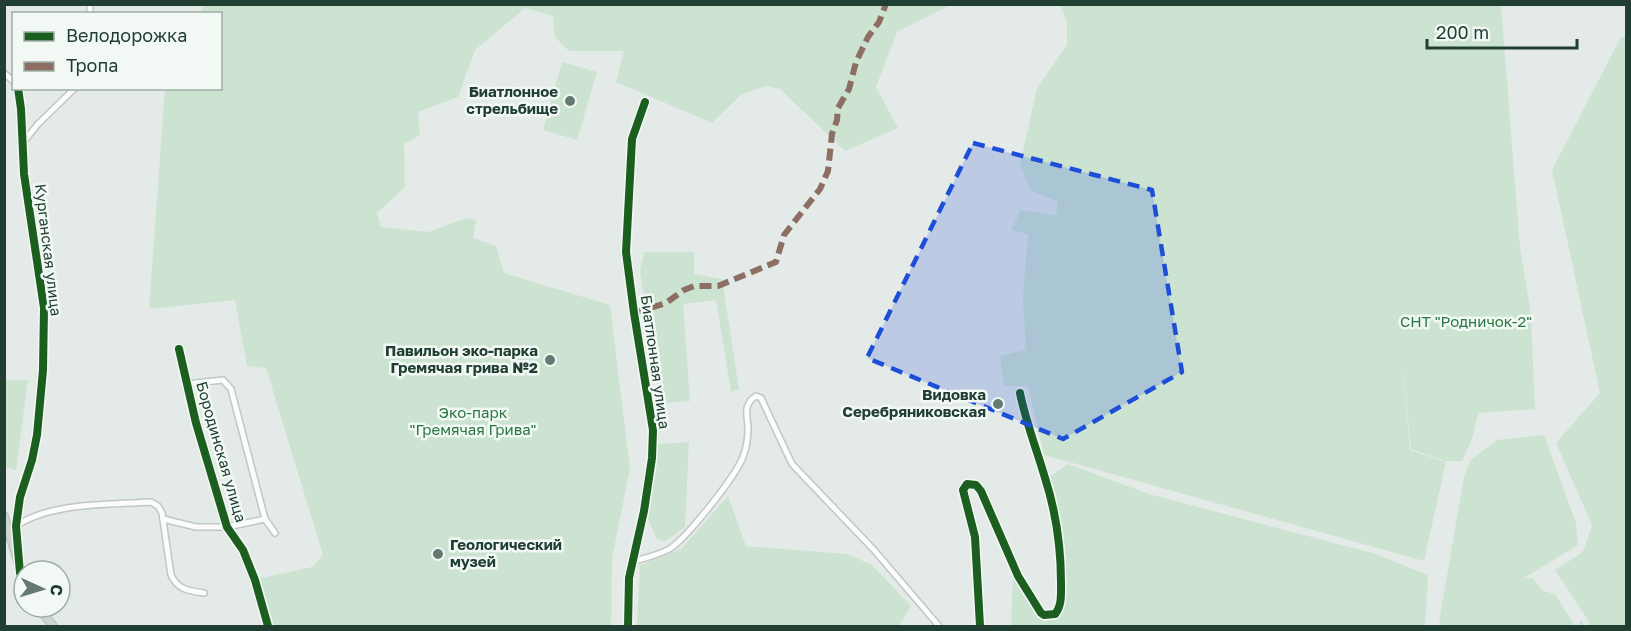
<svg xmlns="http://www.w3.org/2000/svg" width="1631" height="631" font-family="'Golos Text',sans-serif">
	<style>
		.green { fill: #cde3d2 }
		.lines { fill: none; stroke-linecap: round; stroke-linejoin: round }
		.stream { stroke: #a4d8d9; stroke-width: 1.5 }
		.minor-casing { stroke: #c1c7c4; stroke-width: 8 }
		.major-casing { stroke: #bcc6c2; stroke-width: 10 }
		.minor { stroke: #fbfcfb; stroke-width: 5 }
		.major { stroke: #cdd6d3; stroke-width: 7 }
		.quiet { stroke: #8d6e63; stroke-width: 6; stroke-dasharray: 12 6; stroke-linecap: butt }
		.cycleway-casing { stroke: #f2f9f5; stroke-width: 11 }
		.cycleway { stroke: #1b5e20; stroke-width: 8 }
		.marked { fill: #1d4ed8; fill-opacity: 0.2; stroke: #1d4ed8; stroke-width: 4.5; stroke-dasharray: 12 8; stroke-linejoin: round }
		.poi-dot { fill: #657a72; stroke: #f2f9f5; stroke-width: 2 }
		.labels { text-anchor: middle; stroke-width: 5; stroke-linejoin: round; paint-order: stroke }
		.poi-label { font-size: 15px; font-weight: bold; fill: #213e33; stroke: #f2f9f5; text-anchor: end }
		.street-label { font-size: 15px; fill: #213e33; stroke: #f2f9f5 }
		.park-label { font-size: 15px; fill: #2a763f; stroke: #f2f9f5 }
	</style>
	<rect width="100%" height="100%" fill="#e4eae7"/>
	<!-- green -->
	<g class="green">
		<path d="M204,5h747l-54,27 -21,55 22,41 -53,23 -65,-62 -15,-3 -24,9 -29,28 -96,-41 8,-31h-55l-14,-14 -2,-21 -28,-8 -50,42 -17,47 -40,15 2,23 -16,9 1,43 -28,26 4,14 47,5 39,-14 9,2 -3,18 23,8 8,27 106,32 20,164 -18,89 -1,68h-339l-15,-47 55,-12 11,-12 -57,-187 -19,-2 -12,-66 -86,9 16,-220 55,-1v-74l-21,-1z"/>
		<path d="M1060,5h441l19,242 11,68 4,94 -57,4 -6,26 -10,22h-16l-35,-12 -9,-95 8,96 36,12 -22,99 -380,-106 -16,-69h-24l-4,-30 26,-6 -3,-52 5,-64 -17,-4 10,-20 35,6 2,-14 -28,-12 -10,-26 17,-76 30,-43v-23z"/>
		<path d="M1621,37h5v589h-37v-4l-34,-52 28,-18 9,-27 -36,-82 44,-50 -48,-223z"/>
		<path d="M562,62l35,10 -20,68 -34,-10z"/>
		<path d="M644,252h50v22l28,5 17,110 -8,3 -15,-92 -33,4 7,97 -29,2 -21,-132z"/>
		<path d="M4,380h24l-12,90 -11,-3z"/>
		<path d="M1544,435l32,88 2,22 -54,33h9l10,13 12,3 20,32h-133l-3,-4 25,-146 7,-16 26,-20z"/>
		<path d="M689,442l-4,85 -21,15 -7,-3 -9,-20 10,-75z"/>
		<path d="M1068,464l81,30 227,60 52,21 -3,51h-414l2,-53 23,43 9,5 11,-2 6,-7 2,-37 -4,-43 -11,-55z"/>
		<path d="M728,496l18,50 101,8 25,11 39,41 -12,20h-262l3,-61 41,-16z"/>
	</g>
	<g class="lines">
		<!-- stream -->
		<path class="stream" d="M1581,622l1,4"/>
		<defs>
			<g id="minor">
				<path d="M90,4v10"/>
				<path d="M4,73l10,9"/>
				<path d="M18,88l3,21 3,65 20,134 -1,62 -6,65 -5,25 -12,37 -4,29 3,30"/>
				<path d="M22,144l16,-20 37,-36"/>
				<path d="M179,349l17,74 31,104 16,23 12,30 13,46"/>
				<path d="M187,384l36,-4 8,9 34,130 10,14"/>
				<path d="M163,519l33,8h31l38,-8"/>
				<path d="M16,526c35,-24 93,-21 135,-24l7,4 4,7 9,62c7,15 18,16 33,18"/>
				<path d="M632,562c12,-4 28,-7 39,-14 18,-13 64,-71 72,-91 3,-8 5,-19 5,-28 0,-13 -6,-24 8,-33l5,2 31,66 82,86 65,76"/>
				<path d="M628,626l1,-48 15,-67 8,-53 1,-28 -19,-117 -8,-61 6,-113 13,-37"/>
				<path d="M980,626l-5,-89 -12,-47 4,-6 9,1 5,6 37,85 23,37 3,2 11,-1c7,-8 6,-20 6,-31 0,-35 -5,-71 -16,-105 -8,-28 -19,-55 -25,-85"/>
			</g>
			<g id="major">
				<path d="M4,516l20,65"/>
				<path d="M38,607l15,19"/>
			</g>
		</defs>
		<!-- minor casing -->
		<use href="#minor" class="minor-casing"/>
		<!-- major casing -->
		<use href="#major" class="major-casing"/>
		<!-- minor -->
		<use href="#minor" class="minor"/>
		<!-- major -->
		<use href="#major" class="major"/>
		<!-- quiet -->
		<path class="quiet" d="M634,313l32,-10 18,-13 10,-4h24l58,-24 8,-27 36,-46 8,-18 4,-37 5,-14 1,-12 11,-19 7,-27 12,-25 11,-15 7,-18"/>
		<defs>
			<g id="cycleway">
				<path d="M18,88l3,21 3,65 20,134 -1,62 -6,65 -5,25 -12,37 -4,29 4,47"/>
				<path d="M179,349l17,74 31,104 16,23 12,30 13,46"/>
				<path d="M628,626l1,-48 15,-67 8,-53 1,-28 -19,-117 -8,-61 6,-113 13,-37"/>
				<path d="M980,626l-5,-89 -12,-47 4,-6 9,1 5,6 37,85 23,37 3,2 11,-1c7,-8 6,-20 6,-31 0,-35 -5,-71 -16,-105 -8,-28 -19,-55 -25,-85"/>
			</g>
		</defs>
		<!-- cycleway casing -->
		<use href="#cycleway" class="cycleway-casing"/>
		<!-- cycleway -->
		<use href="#cycleway" class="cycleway"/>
	</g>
	<!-- marked area -->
	<path class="marked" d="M973,143l179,47 30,182 -119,67 -196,-81z"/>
	<!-- markers -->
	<g class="poi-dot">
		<circle cx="570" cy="101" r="6"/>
		<circle cx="550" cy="360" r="6"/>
		<circle cx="998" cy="404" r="6"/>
		<circle cx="438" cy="554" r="6"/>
	</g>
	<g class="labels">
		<!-- poi labels -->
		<g class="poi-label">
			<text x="558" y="97">Биатлонное<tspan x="558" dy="17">стрельбище</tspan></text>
			<text x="538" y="356">Павильон эко-парка<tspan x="538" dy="17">Гремячая грива №2</tspan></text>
			<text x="986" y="400">Видовка<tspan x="986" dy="17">Серебряниковская</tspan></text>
			<text x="450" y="550" text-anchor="start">Геологический<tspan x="450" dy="17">музей</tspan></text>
		</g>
		<!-- street labels -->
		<g class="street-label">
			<text transform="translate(48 250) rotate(83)" y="5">Курганская улица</text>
			<text transform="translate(655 362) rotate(82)" y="5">Биатлонная улица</text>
			<text transform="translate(221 452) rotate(74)" y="5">Бородинская улица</text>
		</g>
		<!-- park labels -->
		<g class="park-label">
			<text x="1466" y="327">СНТ "Родничок-2"</text>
			<text x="473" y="418">Эко-парк<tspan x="473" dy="17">"Гремячая Грива"</tspan></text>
		</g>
	</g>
	<!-- border -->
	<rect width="1631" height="631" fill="none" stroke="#213e33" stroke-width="12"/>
	<!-- legend -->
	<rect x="12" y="12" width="210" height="78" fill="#f2f9f5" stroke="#9eaea7" stroke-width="1.5"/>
	<rect x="24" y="32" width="30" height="9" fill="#1b5e20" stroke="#9eaea7" stroke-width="1.5"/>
	<text x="66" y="42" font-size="18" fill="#213e33">Велодорожка</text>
	<rect x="24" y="62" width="30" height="9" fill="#8d6e63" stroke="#9eaea7" stroke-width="1.5"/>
	<text x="66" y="72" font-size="18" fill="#213e33">Тропа</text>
	<!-- north arrow -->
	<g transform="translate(42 589) rotate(94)"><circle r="28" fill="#f2f9f5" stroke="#9eaea7" stroke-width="1.5"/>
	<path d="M0-4.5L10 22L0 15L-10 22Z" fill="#657a72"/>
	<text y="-9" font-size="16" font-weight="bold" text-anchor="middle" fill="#213e33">С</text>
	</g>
	<!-- scale -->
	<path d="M1427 39v9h150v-9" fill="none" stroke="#213e33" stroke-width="3"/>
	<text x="1436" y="39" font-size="18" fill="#213e33" stroke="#f2f9f5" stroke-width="4.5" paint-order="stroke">200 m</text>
</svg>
